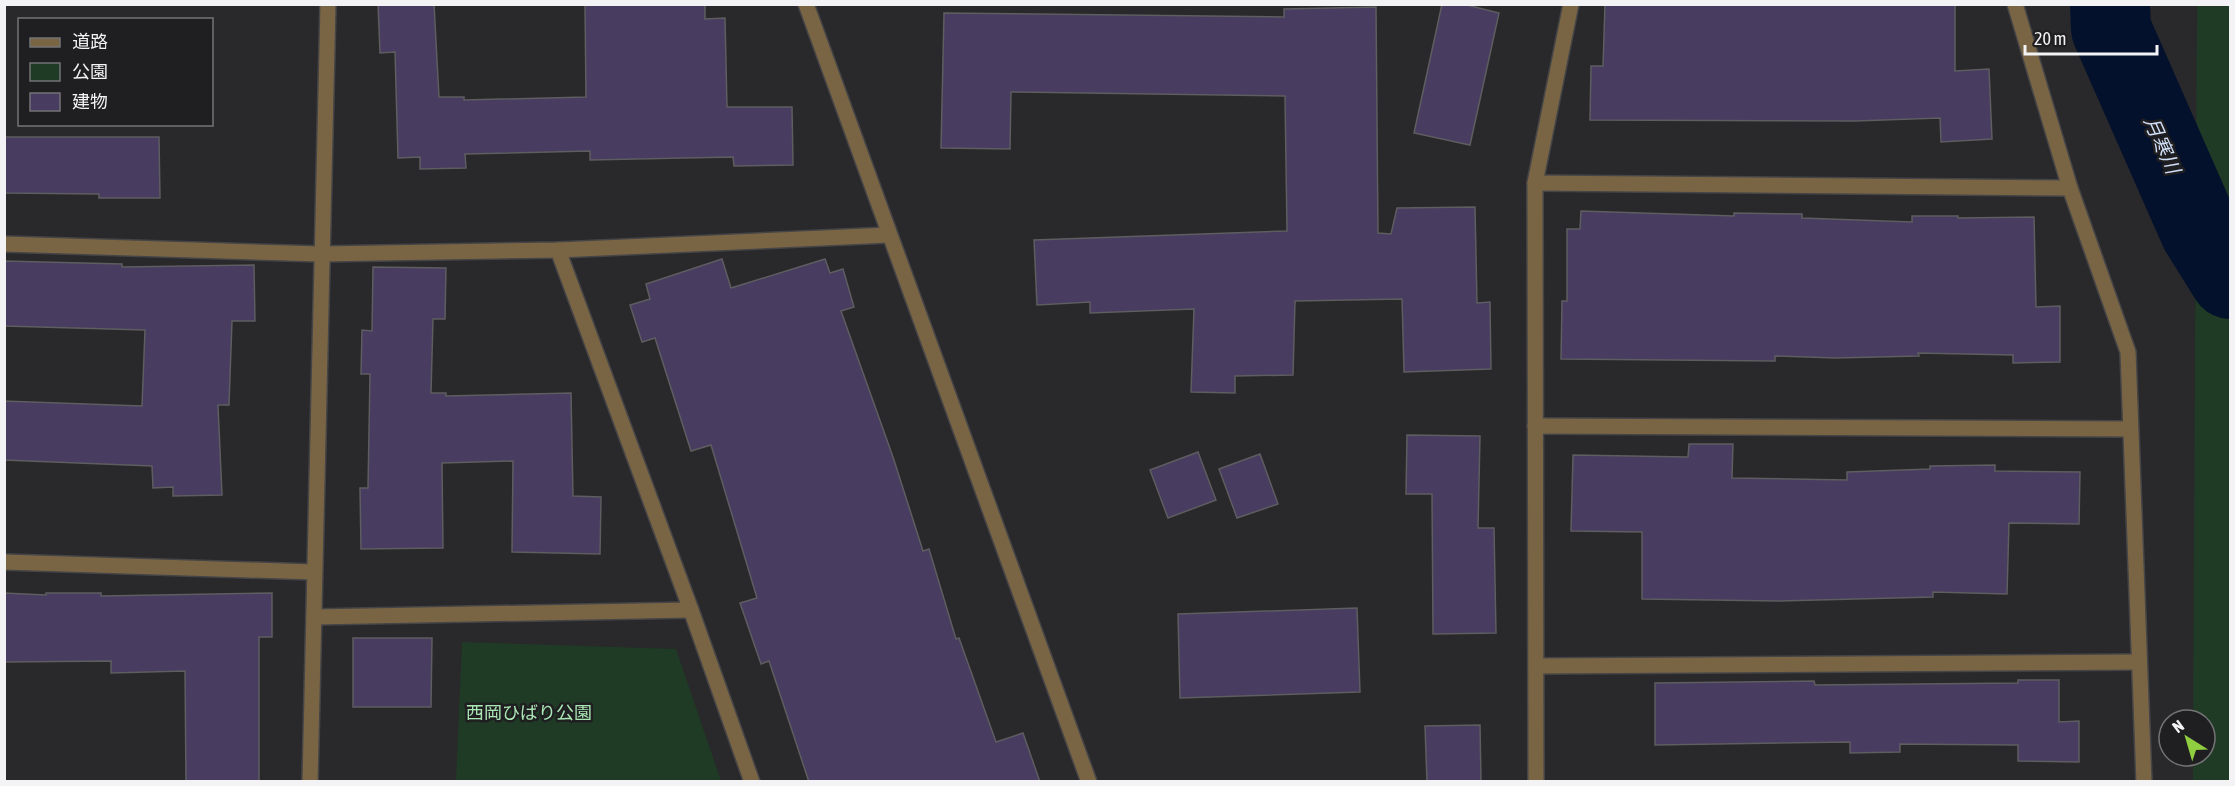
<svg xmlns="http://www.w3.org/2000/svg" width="2235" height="786" font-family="'Asap Condensed','Noto Sans JP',sans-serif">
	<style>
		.green { fill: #1f3b25 }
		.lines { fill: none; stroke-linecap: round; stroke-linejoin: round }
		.river { stroke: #03112d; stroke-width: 80 }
		.building { fill: #483c60; stroke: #5e5d60; stroke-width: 1.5 }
		.minor-casing { stroke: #454447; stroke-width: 18 }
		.minor { stroke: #796544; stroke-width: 15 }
		.labels { text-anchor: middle; stroke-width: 5; stroke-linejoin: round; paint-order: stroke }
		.park-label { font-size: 18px; fill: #aae5b4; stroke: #1f1e21 }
		.water-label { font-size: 20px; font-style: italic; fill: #cfddf5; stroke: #1f1e21 }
	</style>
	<rect width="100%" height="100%" fill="#29282b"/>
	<!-- green -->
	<g class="green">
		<path d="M2230,4v777l-37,1v-26h12v-36h-12l4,-715z"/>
		<path d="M462,642l214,7 45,132h-265z"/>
	</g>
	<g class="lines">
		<!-- river -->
		<path class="river" d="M2110,4l1,25 89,202 30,48"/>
	</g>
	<!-- building -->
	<g class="building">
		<path d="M378,4h56l5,93h25v3l122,-3 -1,-93h120v15l20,-1 2,89h65l1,58 -59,1 -1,-9 -143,3v-9l-125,3 1,14 -46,1v-12l-22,1 -3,-106 -15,1z"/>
		<path d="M1442,4h21l36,9 -29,132 -56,-12z"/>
		<path d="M1605,4h350v67l34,-2 3,70 -51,3 -1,-24 -85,3 -265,-1 1,-54h12z"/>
		<path d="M1376,7l2,226 13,1 6,-26 78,-1 2,96 13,-1 1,67 -87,3 -2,-73 -107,2 -2,74 -58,1v17l-44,-1 3,-83 -104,4v-11l-53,3 -3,-65 253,-9 -2,-135 -274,-4 -1,57 -69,-1 3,-135 340,4v-8z"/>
		<path d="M4,137h155l1,61h-61v-4l-95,-1z"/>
		<path d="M1581,211l153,5v-3l68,1v4l110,4v-6h46v2l76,-1 2,90 24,-1v56l-47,1v-8l-95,-2 1,3 -84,2 -60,-2v5l-214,-2 1,-58h5v-72h13z"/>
		<path d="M722,259l9,29 94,-29 5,14 13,-4 11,38 -13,4 52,146 30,94 6,-2 27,90 3,-1 37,104 27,-9 17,49h-231l-40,-121 -8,3 -21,-61 17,-5 -46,-153 -20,6 -36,-113 -13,4 -12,-37 20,-6 -4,-15z"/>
		<path d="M4,261l118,3v3l132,-2 1,56h-23l-3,84h-11l4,90 -49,1v-9l-20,1 -1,-22 -148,-6v-59l138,5 3,-76 -141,-4z"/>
		<path d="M373,267l73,1 -1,51h-12l-2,74h15v3l125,-3 2,103 28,1 -1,57 -88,-2 1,-91 -71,2 1,85 -82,1 -1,-61h8l2,-114h-9l1,-44 10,1z"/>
		<path d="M1407,435l73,1 -2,92h16l2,105 -63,1 -1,-140h-26z"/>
		<path d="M1689,444h44l-1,34 115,2v-8l83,-3v-3l65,-1v6l85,1 -1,52 -70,-1 -2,71 -74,-2v5l-154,4 -137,-2v-67l-71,-1 2,-76 115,2z"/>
		<path d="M1198,452l18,48 -48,18 -18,-48z"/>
		<path d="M1260,454l18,50 -41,14 -18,-49z"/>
		<path d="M4,593l42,2v-2h55v3l171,-3v44h-13v145h-73l-1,-111 -74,2v-12l-107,1z"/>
		<path d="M1357,608l3,84 -180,6 -2,-84z"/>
		<path d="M353,638h79l-1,69h-78z"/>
		<path d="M2018,680h41v42l20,-1v41l-61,-1v-16l-118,-1v8l-50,1v-11l-195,3v-62l159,-2 1,4 203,-2z"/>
		<path d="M1480,725l1,57h-54l-2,-56z"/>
	</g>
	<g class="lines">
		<defs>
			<g id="minor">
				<path d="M806,4l283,778"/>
				<path d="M2015,4l55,184 58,164 16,430"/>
				<path d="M1535,183l535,5"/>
				<path d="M4,244l317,10 237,-4 331,-15"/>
				<path d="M558,250l133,360 61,172"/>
				<path d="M1535,426l595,3"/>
				<path d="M4,562l309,10"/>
				<path d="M314,617l377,-7"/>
				<path d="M1538,666l601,-4"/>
				<path d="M310,782l18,-778"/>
				<path d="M1536,782l-1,-599 36,-179"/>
			</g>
		</defs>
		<!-- minor casing -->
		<use href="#minor" class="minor-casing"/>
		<!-- minor -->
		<use href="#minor" class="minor"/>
	</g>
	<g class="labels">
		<!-- park labels -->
		<g class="park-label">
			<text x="529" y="719">西岡ひばり公園</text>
		</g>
		<!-- water labels -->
		<g class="water-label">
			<text transform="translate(2162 145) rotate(66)" y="7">月寒川</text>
		</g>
	</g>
	<!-- border -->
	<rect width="2235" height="786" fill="none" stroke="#f3f3f5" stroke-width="12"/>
	<!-- legend -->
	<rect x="18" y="18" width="195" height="108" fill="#1f1e21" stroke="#747376" stroke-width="1.5"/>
	<rect x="30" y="38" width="30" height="9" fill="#796544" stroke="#747376" stroke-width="1.5"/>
	<text x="72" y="48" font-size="18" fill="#f3f3f5">道路</text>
	<rect x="30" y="63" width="30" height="18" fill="#1f3b25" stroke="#747376" stroke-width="1.5"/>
	<text x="72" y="78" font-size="18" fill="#f3f3f5">公園</text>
	<rect x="30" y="93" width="30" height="18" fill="#483c60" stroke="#747376" stroke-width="1.5"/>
	<text x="72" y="108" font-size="18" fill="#f3f3f5">建物</text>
	<!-- north arrow -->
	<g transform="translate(2187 738) rotate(323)"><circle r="28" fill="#1f1e21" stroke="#747376" stroke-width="1.5"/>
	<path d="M0-4.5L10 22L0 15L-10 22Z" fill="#90cd41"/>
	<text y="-9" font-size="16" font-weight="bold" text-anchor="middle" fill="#f3f3f5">N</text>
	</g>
	<!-- scale -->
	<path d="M2025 45v9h132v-9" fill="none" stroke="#f3f3f5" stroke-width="3"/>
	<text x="2034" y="45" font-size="18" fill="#f3f3f5" stroke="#1f1e21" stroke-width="4.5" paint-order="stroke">20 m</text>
</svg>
